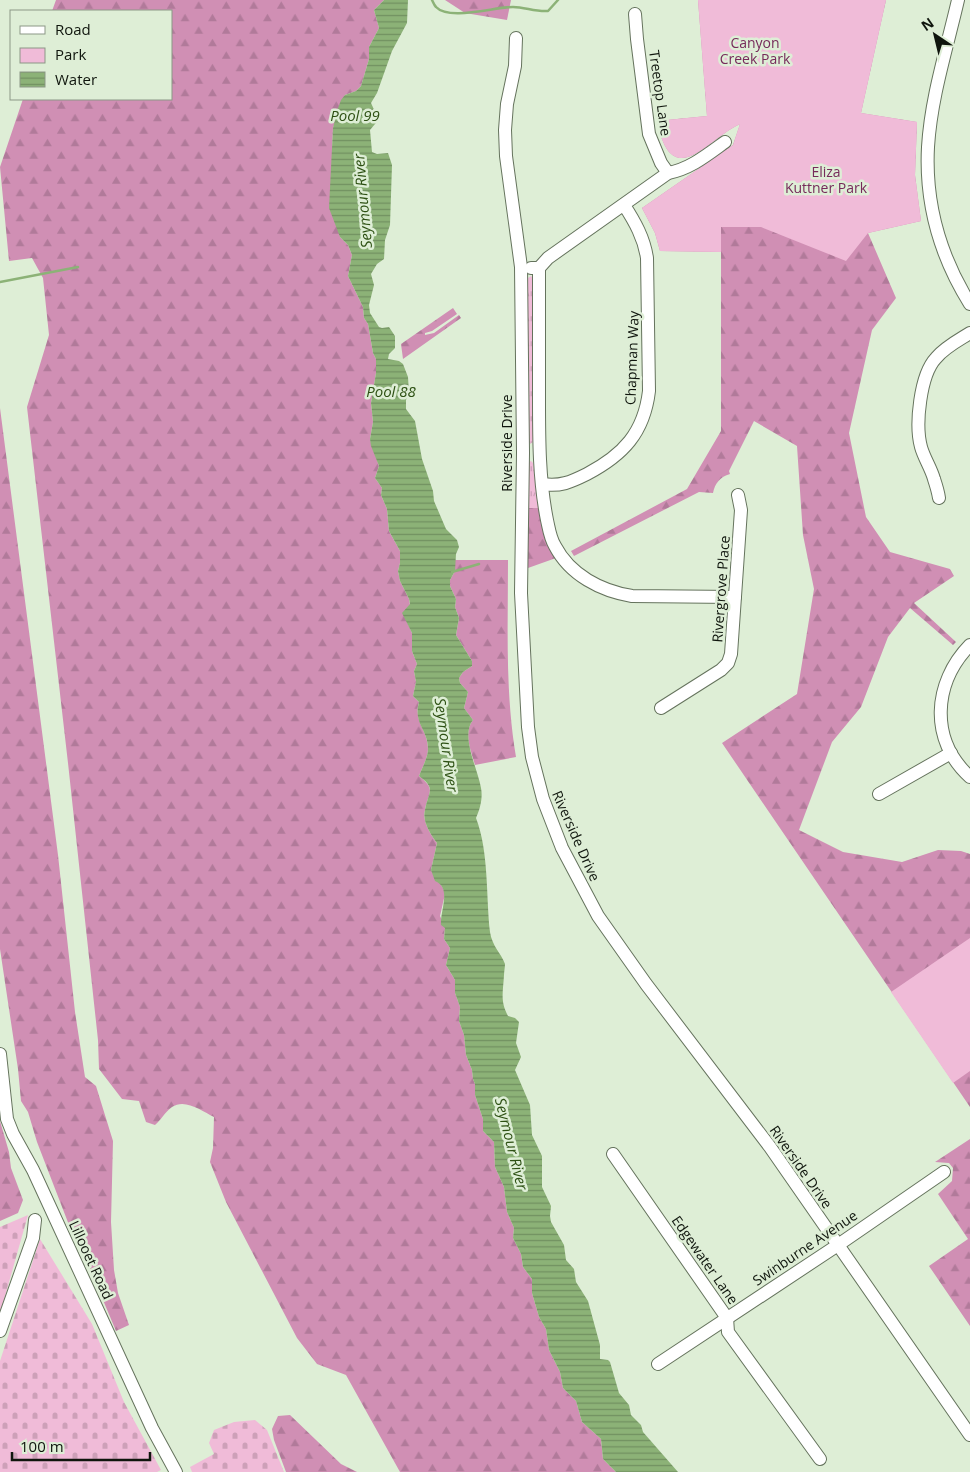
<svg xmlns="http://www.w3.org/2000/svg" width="970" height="1472" font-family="'Open Sans',sans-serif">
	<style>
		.grass { fill: url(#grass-tufts) }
		.forest { fill: url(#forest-firs) }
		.cemetery { fill: url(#cemetery-stones) }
		.park { fill: #f0bbd8 }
		.water { fill: url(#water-rules) }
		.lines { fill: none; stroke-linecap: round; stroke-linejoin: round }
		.stream { stroke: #8cb277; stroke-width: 2.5 }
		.minor-casing { stroke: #65735d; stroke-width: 14 }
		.minor { stroke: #fff; stroke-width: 12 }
		.labels { text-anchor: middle; stroke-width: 5; stroke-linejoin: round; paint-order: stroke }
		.park-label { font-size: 14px; fill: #762a5a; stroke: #deeed6 }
		.street-label { font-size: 14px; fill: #0f150d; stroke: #deeed6 }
		.water-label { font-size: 15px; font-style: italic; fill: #2d5013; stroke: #deeed6 }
	</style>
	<defs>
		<pattern id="grass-tufts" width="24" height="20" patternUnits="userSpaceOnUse" patternTransform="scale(1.25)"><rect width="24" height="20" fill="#f0bbd8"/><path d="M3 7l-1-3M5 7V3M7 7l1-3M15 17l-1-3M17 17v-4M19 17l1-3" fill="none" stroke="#cda0b8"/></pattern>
		<pattern id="forest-firs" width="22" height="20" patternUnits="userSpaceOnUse" patternTransform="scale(1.25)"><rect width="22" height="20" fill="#d08fb4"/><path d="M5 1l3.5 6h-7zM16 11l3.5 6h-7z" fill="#b17a9a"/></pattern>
		<pattern id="cemetery-stones" width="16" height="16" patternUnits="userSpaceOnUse" patternTransform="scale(1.25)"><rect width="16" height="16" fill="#f0bbd8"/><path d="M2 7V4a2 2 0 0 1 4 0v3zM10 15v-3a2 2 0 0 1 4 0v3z" fill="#cda0b8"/></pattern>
		<pattern id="water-rules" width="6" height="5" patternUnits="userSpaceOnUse" patternTransform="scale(1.25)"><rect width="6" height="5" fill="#8cb277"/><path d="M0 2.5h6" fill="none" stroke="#719060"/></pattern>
	</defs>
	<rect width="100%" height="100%" fill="#deeed6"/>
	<!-- grass -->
	<g class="grass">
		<path d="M531,276l2,2v164l-3,2 -2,-3 -1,-159 1,-4z"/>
		<path d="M531,461l2,2 6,45h-11l1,-46z"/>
	</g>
	<!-- forest -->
	<g class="forest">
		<path d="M56,0h328l-10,10 5,18 -10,19v12l-8,27 -5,5 -11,4 -12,33 -1,26 8,83 8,8 4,10 -4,21 15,31 1,11 4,6 5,29 3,6v14l-5,30 2,19 -3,17 9,27 -4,12 7,10 -1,7 6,14 2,22 11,20v12l-2,8 2,10 9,18 1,6 -7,8 9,20v18l5,13 -3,7 2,11 -3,14 6,6c-6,20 9,28 9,47 0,8 -6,19 -9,27 18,14 9,16 6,34 -3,11 5,24 12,33l-6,27 12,18 2,6 -5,22 5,11 -1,12 6,9 -4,17 9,15v13l5,14 -1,14 5,14 2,20 6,15 1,9 2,5v11l8,24v12l11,11 1,25 9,20 3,25 7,16 -1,10 8,16 2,13 9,12v14l7,24 7,12 3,21 11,22 3,16 13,13 6,21 19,17 2,20 13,13h-216l-54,-97 -29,-11 -20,-26 -71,-136 -16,-40 3,-14 1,-31c-12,-6 -29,-19 -42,-10 -7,5 -11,13 -17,18l-9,-3 -7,-21 -17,-2 -23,-30 -1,-29 -30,-277 -41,-356 22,-72 -6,-57 -11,-20 -23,3 -9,-94 23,-68h148v-88h-119z"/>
		<path d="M445,0h66l-4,20 -42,-7z"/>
		<path d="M698,0h188l-25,113 56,9 -2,53 6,46 -53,12 28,65 -24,32 -23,103 17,84 24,35 60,17 4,7 -40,27 42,39 -3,3 -43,-37 -22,29 -27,70 -29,35 -33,88 44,22 59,10 36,-12 23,1 9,3v253l-248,-364 75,-49 17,-105 -11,-54 -6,-89 -43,-25 -25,50 1,3c-10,3 -15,9 -17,19l-14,-1 -125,64 -3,-5 116,-62 34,-58v-179l-61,-1 -5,-18 -13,-25 91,-63 7,-21c-33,15 -68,70 -83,-3l50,-5z"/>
		<path d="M453,308l4,6 -25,17 -7,2v2l9,-2 25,-18 2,3 -58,41 -2,-15z"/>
		<path d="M0,408l58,447 17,157 10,65 11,9 17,55 -2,81 3,48 4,23 11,32 -13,6 -34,-81 -13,-25 -32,-83 -9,-30 -7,-11 -3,-32 -18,-120z"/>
		<path d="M528,508h11l17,50 -28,10z"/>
		<path d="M455,560h53c0,66 -3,132 8,197l-41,8c-4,-14 -12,-32 -2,-45l-9,-12 4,-16 -8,-9 -1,-5 4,-6 9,-6v-5l-16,-26 3,-17 -4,-11 1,-8 -6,-13v-6l5,-9z"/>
		<path d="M0,1121l9,31 2,16 12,32 -5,13 -18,8z"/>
		<path d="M970,1139v187l-41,-60 39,-27 -30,-45 14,-13 1,-13 -4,-5 -14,-1z"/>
		<path d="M290,1415l51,49 16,8h-71l-12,-32 -2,-11 6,-13z"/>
	</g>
	<!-- cemetery -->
	<g class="cemetery">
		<path d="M28,1215l-28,99v-87z"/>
		<path d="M40,1239l52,85 32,78 37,68 -4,2h-157v-111z"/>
		<path d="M255,1420l12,10 17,42h-92l-2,-5 24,-13 -5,-11 5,-13 20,-8z"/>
	</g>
	<!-- park -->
	<g class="park">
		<path d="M698,0h188l-25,113 56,9 -2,53 6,46 -53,12 -22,28 -85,-34h-40v25l-61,-1 -5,-18 -13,-25 91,-63 7,-21c-33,15 -68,70 -83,-3l50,-5z"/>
		<path d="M970,938v133l-17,12 -62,-91z"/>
	</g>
	<!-- water -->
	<path class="water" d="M384,0h24l-1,23 -15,28 -15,42 -6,10 5,11 4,4 -10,12 2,22 5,2 11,-1 4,12 -2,60 -5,15 -1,19 -7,5 -6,10 3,11 -5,20 1,8 9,14 3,1 7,-1 6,9v12l-6,6 -1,5 11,2 4,3 5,13 1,16 -3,7v9l9,12 7,38 11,32 1,10 12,28 11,11 2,7 -3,7 -1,17 -5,9v6l6,13 -1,8 4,11 -3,17 16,26v5l-9,6 -4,6 1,5 8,9 -4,16 9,12c-13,16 5,49 8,68 2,10 -1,21 -5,30 13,34 10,78 14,114 2,14 11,21 15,32 0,3 -1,8 -1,11 -1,18 -4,26 4,41l7,2 4,4 -3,21 5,14 -6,13 15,35 2,30 10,21v31l9,19 -1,10 1,6 13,23 2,15 8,9 2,13 12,19 12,44v14l8,1 2,2 9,31 10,12 2,10 10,10 2,7 35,40h-62l-13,-13 -2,-20 -19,-17 -6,-21 -13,-13 -3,-16 -11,-22 -3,-21 -7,-12 -7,-24v-14l-9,-12 -2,-13 -8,-16 1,-10 -7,-16 -3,-25 -9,-20 -1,-25 -11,-11v-12l-8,-24v-11l-2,-5 -1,-9 -6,-15 -2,-20 -5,-14 1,-14 -5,-14v-13l-9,-15 4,-17 -6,-9 1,-11 -4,-3c-1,-15 11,-37 -6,-44l-4,-11 6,-27c-7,-9 -15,-22 -12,-33 3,-18 12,-21 -6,-34 3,-8 9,-19 9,-27 0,-20 -15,-25 -9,-47l-6,-6 3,-14 -2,-11 3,-7 -5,-13v-18l-10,-20 8,-9 -1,-5 -9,-18 -2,-10 2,-8v-12l-11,-20 -2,-22 -6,-14 1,-7 -7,-10 4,-12 -8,-20 -1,-7 3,-17 -2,-19 5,-30v-14l-3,-6 -5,-29 -4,-6 -1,-11 -15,-31 4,-21 -4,-10 -8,-8 -11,-29 4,-80 4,-17 4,-11 4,-5 11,-4 5,-5 8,-27v-12l10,-19 -5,-18z"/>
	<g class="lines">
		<!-- stream -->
		<g class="stream">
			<path d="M432,0c1,2 2,5 4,7 13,14 58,0 77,0 12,0 22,5 35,4l10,-11"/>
			<path d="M0,282l78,-15"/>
			<path d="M452,572l27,-8"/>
		</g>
		<defs>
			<g id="minor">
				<path d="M958,0c-11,48 -27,97 -30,147 -3,56 12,109 42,157"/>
				<path d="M635,14l2,25 12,95 12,29 7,10"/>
				<path d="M516,38l-1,28 -8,38 -2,26 1,26 15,111 2,186 -2,140 7,134 4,30 11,42 19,49 36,68 48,68 124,163 200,288"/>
				<path d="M531,268h8l9,-10 120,-85c22,-4 39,-18 57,-31"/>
				<path d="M539,268c0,44 0,87 0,130 0,41 0,82 8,122 2,9 3,18 8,26 15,29 46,45 77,50l103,1"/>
				<path d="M542,484c18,3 29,-2 45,-10 36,-19 57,-41 62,-83l-2,-133c-3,-20 -12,-36 -23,-53"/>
				<path d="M939,498c-1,-7 -3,-13 -5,-19 -3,-11 -10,-21 -13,-32 -6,-22 -1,-72 15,-89 9,-11 23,-18 34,-25"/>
				<path d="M970,645c-37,38 -41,95 0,132"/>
				<path d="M661,708l60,-38 7,-7 3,-9 10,-144 -3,-15"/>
				<path d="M879,794l72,-41"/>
				<path d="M0,1054l7,65 6,15 20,36 119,258 24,44"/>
				<path d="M613,1154l114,164 1,14 92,127"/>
				<path d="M0,1331l33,-93 2,-18"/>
				<path d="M658,1364l180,-119 106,-73"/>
			</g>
		</defs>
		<!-- minor casing -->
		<use href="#minor" class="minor-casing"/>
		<!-- minor -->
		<use href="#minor" class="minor"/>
	</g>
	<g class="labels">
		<!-- park labels -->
		<g class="park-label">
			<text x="755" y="48">Canyon<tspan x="755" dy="16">Creek Park</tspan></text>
			<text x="826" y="177">Eliza<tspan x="826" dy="16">Kuttner Park</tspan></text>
		</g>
		<!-- street labels -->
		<g class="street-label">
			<text transform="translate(660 93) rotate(82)" y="5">Treetop Lane</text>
			<text transform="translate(632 358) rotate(-88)" y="5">Chapman Way</text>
			<text transform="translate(507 443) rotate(-90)" y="5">Riverside Drive</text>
			<text transform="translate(721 589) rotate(-86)" y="5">Rivergrove Place</text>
			<text transform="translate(576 836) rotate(66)" y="5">Riverside Drive</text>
			<text transform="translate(801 1167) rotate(55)" y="5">Riverside Drive</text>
			<text transform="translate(805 1248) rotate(-34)" y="5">Swinburne Avenue</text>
			<text transform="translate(91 1260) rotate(65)" y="5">Lillooet Road</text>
			<text transform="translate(705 1260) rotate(55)" y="5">Edgewater Lane</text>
		</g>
		<!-- water labels -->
		<g class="water-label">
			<text x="355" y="121">Pool 99</text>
			<text transform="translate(363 201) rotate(-95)" y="5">Seymour River</text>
			<text x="391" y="397">Pool 88</text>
			<text transform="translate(446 745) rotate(82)" y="5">Seymour River</text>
			<text transform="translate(511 1144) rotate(76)" y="5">Seymour River</text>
		</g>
	</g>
	<!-- legend -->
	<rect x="10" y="10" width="162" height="90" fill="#deeed6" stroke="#8b9786"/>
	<rect x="20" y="26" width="25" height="8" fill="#ffffff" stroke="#8b9786"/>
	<text x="55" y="35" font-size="15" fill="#0f150d">Road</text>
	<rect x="20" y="48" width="25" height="15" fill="#f0bbd8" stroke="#8b9786"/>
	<text x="55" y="60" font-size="15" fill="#0f150d">Park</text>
	<rect x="20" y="72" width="25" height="15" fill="url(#water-rules)" stroke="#8b9786"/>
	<text x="55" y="85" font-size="15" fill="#0f150d">Water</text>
	<!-- north arrow -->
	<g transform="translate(935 35) rotate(325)" stroke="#deeed6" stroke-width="4" paint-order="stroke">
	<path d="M0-4L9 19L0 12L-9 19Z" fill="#0f150d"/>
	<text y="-8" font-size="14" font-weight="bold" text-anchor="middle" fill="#0f150d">N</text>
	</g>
	<!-- scale -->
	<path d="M12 1452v8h138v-8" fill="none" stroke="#0f150d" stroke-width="2.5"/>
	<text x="20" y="1452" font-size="15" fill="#0f150d" stroke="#deeed6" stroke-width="4" paint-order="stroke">100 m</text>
</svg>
